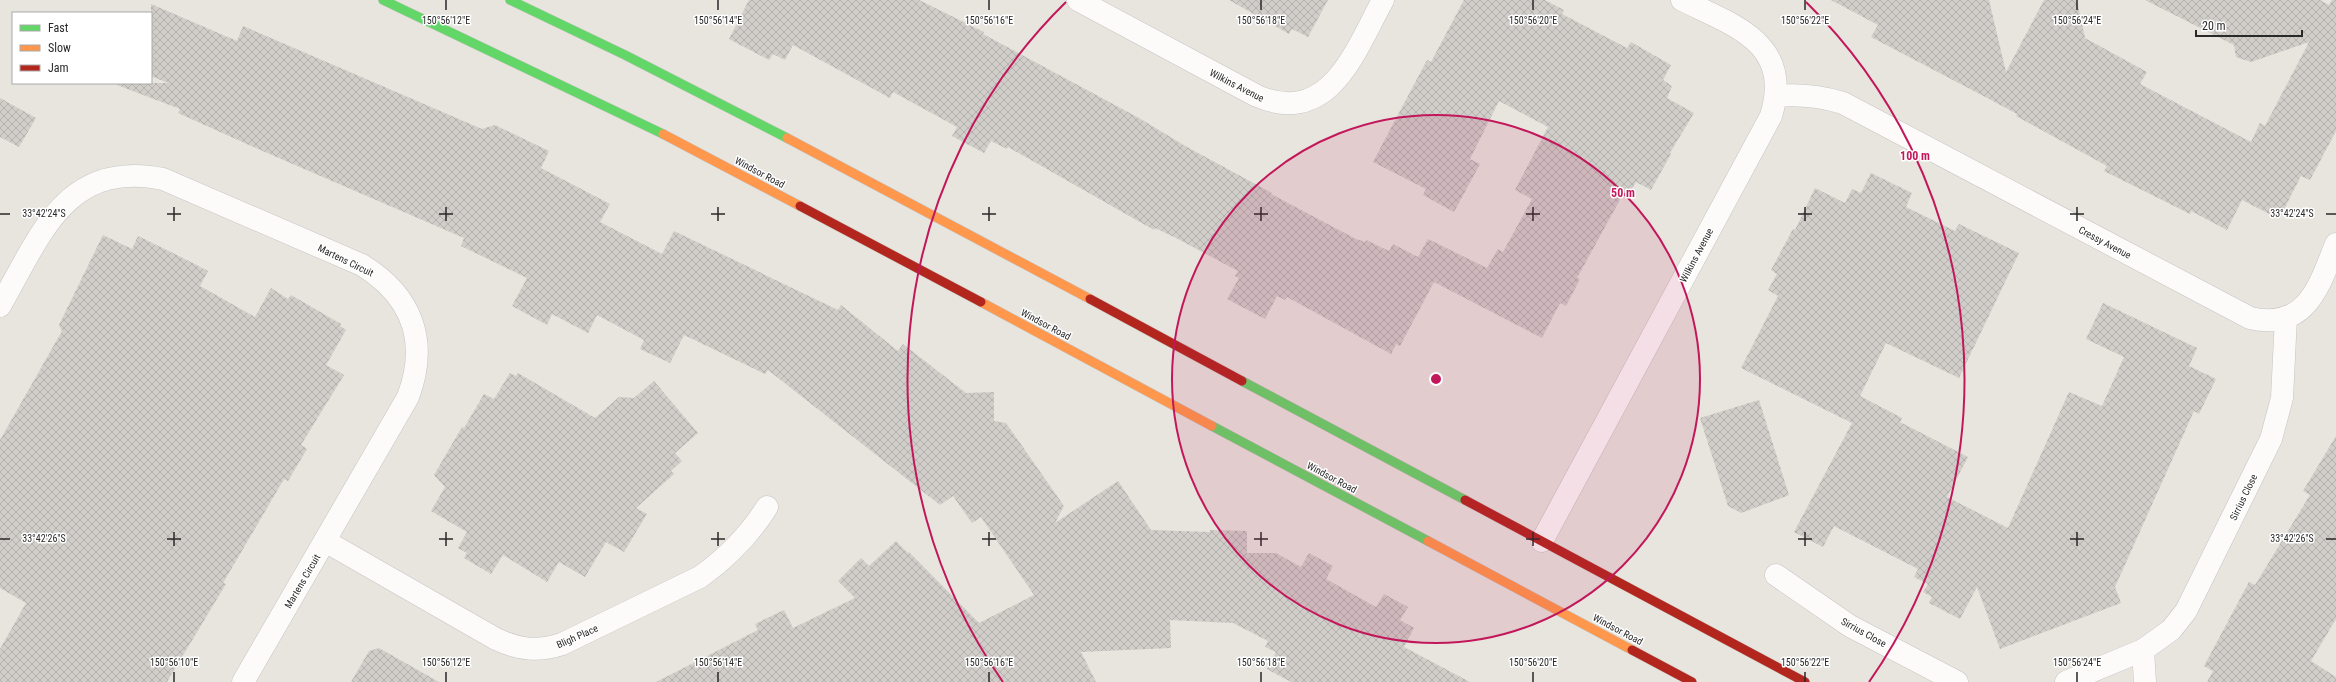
<svg xmlns="http://www.w3.org/2000/svg" width="2336" height="682" font-family="'Roboto Condensed',sans-serif">
	<style>
		.building { fill: url(#building-cross-hatch) }
		.lines { fill: none; stroke-linecap: round; stroke-linejoin: round }
		.street-casing { stroke: #c5c4c4; stroke-width: 23 }
		.fast-casing { stroke: #c4c3c0; stroke-width: 10 }
		.slow-casing { stroke: #c4c3c0; stroke-width: 10 }
		.jam-casing { stroke: #c4c3c0; stroke-width: 10 }
		.street { stroke: #fcfbfa; stroke-width: 22 }
		.fast { stroke: #63d668; stroke-width: 9 }
		.slow { stroke: #ff974d; stroke-width: 9 }
		.jam { stroke: #b3261e; stroke-width: 9 }
		.ticks { fill: none; stroke: #292929; stroke-width: 1.5 }
		.ring { fill: none; stroke: #c2185b; stroke-width: 2 }
		.labels { text-anchor: middle; stroke-width: 3; stroke-linejoin: round; paint-order: stroke }
		.street-label { font-size: 10px; fill: #292929; stroke: #fff }
		.ticks-label { font-size: 10px; text-anchor: middle; fill: #292929; stroke: #fff; stroke-width: 3; stroke-linejoin: round; paint-order: stroke }
		.centre { fill: #c2185b; stroke: #fff; stroke-width: 2 }
		.ring-label { font-size: 12px; text-anchor: middle; font-weight: bold; fill: #c2185b; stroke: #fff; stroke-width: 3; stroke-linejoin: round; paint-order: stroke }
	</style>
	<defs>
		<pattern id="building-cross-hatch" width="8" height="8" patternUnits="userSpaceOnUse"><rect width="8" height="8" fill="#d1cec9"/><path d="M0 0l8 8M0 8l8-8" fill="none" stroke="#b3b1ad"/></pattern>
	</defs>
	<rect width="100%" height="100%" fill="#e8e5de"/>
	<!-- building -->
	<g class="building">
		<path d="M749,0h170l65,32 -1,2 156,84 48,29 85,46 -1,1 85,45 9,3 1,-2 23,11 4,-7 25,13 10,-18 59,29 11,-19 5,3 29,-53 -17,-9 33,-63 -49,-26 -29,58 10,5 -26,48 -31,-17 3,-6 -53,-27 54,-102 4,2 33,-62h81l19,10 -2,4 65,34 4,-6 40,23 -8,15 9,6 -5,12 27,15 -24,40 1,1 -20,36 -15,-8 -9,16 -5,-2 -45,82 3,1 -14,27 -6,-3 -18,35 -108,-56 -34,64 -4,-2 -5,10 -104,-57 -2,3 -8,-4 -12,23 -38,-20 12,-21 -4,-2 3,-5 -62,-33 -21,-10 -1,2 -146,-83 -1,2 -16,-8 -7,12 -32,-17 5,-9 -64,-35 -3,6 -97,-53 -8,15 -12,-6 -4,6 -40,-21z"/>
		<path d="M1229,0h99l-20,37 -16,-8 -3,5z"/>
		<path d="M1831,0h158l17,72 38,-72h33l8,38 62,34 -7,12 111,58 9,-19 5,3 44,-84 -58,20 -15,-5 -2,-12 -89,-45h175l9,5 3,-5h4v131l-26,49 -9,-4 -22,43 -37,-19 -15,30 -36,-19 -1,3 -86,-43 3,-5 -91,-50 1,-2 -26,-14 -120,-63 7,-12z"/>
		<path d="M151,4l86,37 6,-15 239,103 13,-4 54,26 -8,17 69,36 -10,18 62,32 12,-23 164,79 3,-5 57,46 5,-7 63,49 28,-1v29l12,2 58,83 -9,17 63,-42 33,49 59,2v-2l37,1v22h29l25,14 8,-14 24,13 -7,13 50,28 8,-13 24,13 -8,13 14,8 -10,19 66,35h-179l-24,-13 9,-17 -11,-5 3,-6 -35,-18 -63,-3 1,28 -90,4 15,30h-440l102,-52 -3,-6 29,-14 9,18 62,-30 -17,-17 23,-23 8,8 27,-25 12,12 1,-1 70,71 55,-28 -53,-78 -9,6 -19,-27 -13,9 -172,-135 -3,4 -81,-39 -14,28 -30,-14 4,-9 -47,-25 -9,18 -36,-19 -5,11 -35,-19 15,-28 -66,-32 3,-8 -215,-93 -71,-32 2,-4 -63,-24v-2h51l-17,-7z"/>
		<path d="M0,98l36,20 -17,29 -19,-10z"/>
		<path d="M1871,173l41,20 -6,14 49,24 4,-7 60,29 -60,125 -73,-35 -26,53 42,22 -2,4 68,35 -21,40 61,31 61,-136 33,14 22,-49 -38,-18 17,-36 94,45 -8,18 27,13 -17,35 -5,-3 -79,176 6,16 -121,46 -23,-62 -17,32 -31,-16 3,-6 -9,-5 5,-8 -14,-7 4,-8 -84,-43 -11,21 -29,-15 58,-109 -111,-55 37,-72 -10,-6 9,-16 -6,-4 22,-41 2,1 20,-42 30,15 7,-14 9,4z"/>
		<path d="M103,235l29,14 6,-13 43,21 27,14 -8,15 55,31 16,-29 17,11 3,-4 50,29 -1,2 6,4 -20,35 18,10 -43,70 6,4 -19,32 -4,-2 -61,104 3,1 -59,98h-167v-33l26,-46 -26,-15v-148l62,-109 -3,-6z"/>
		<path d="M510,373l6,3 2,-3 77,45 24,-21 15,1 20,-17 44,52 -23,20 7,8 -11,10 3,3 -38,34 11,6 -23,38 -18,-10 -21,35 -26,-15 -12,20 -44,-27 -12,19 -27,-16 3,-5 -9,-5 9,-16 -36,-21 14,-24 -11,-12 28,-48 2,1 20,-34 10,5z"/>
		<path d="M1759,400l30,95 -48,18 -13,-7 -28,-88z"/>
		<path d="M2336,436v183l-25,42 25,16v5h-129l6,-11 -9,-5 45,-84 6,3 55,-90 -7,-4z"/>
		<path d="M379,648l60,34h-88l18,-31z"/>
	</g>
	<g class="lines">
		<defs>
			<g id="street">
				<path d="M1078,0l179,96c73,31 98,-45 126,-96"/>
				<path d="M1776,96c23,-2 44,0 67,7l407,215c57,13 69,-32 86,-74"/>
				<path d="M0,306c40,-69 65,-147 163,-127l199,86c50,31 67,76 46,132l-165,285"/>
				<path d="M325,541l171,98c24,11 42,13 66,5l138,-67c28,-20 49,-41 67,-70"/>
				<path d="M1542,541l229,-425c22,-73 -36,-90 -89,-116"/>
				<path d="M1776,575l74,51 107,56"/>
				<path d="M2143,650l2,32"/>
				<path d="M2066,682l77,-32 28,-20 15,-19 85,-172 11,-41 4,-81"/>
			</g>
			<g id="fast">
				<path d="M383,0l280,134"/>
				<path d="M510,0l115,55 162,83"/>
				<path d="M1242,381l223,119"/>
				<path d="M1212,426l216,115"/>
			</g>
			<g id="slow">
				<path d="M663,134l137,72"/>
				<path d="M787,138l303,161"/>
				<path d="M981,302l231,124"/>
				<path d="M1428,541l204,109"/>
			</g>
			<g id="jam">
				<path d="M800,206l181,96"/>
				<path d="M1090,299l152,82"/>
				<path d="M1465,500l340,182"/>
				<path d="M1632,650l60,32"/>
			</g>
		</defs>
		<!-- street casing -->
		<use href="#street" class="street-casing"/>
		<!-- fast casing -->
		<use href="#fast" class="fast-casing"/>
		<!-- slow casing -->
		<use href="#slow" class="slow-casing"/>
		<!-- jam casing -->
		<use href="#jam" class="jam-casing"/>
		<!-- street -->
		<use href="#street" class="street"/>
		<!-- fast -->
		<use href="#fast" class="fast"/>
		<!-- slow -->
		<use href="#slow" class="slow"/>
		<!-- jam -->
		<use href="#jam" class="jam"/>
	</g>
	<!-- ticks -->
	<path class="ticks" d="M446,0v10M718,0v10M989,0v10M1261,0v10M1533,0v10M1805,0v10M2077,0v10M174,207v14M446,207v14M718,207v14M989,207v14M1261,207v14M1533,207v14M1805,207v14M2077,207v14M0,214h10M167,214h14M439,214h14M711,214h14M982,214h14M1254,214h14M1526,214h14M1798,214h14M2070,214h14M2326,214h10M174,532v14M446,532v14M718,532v14M989,532v14M1261,532v14M1533,532v14M1805,532v14M2077,532v14M0,539h10M167,539h14M439,539h14M711,539h14M982,539h14M1254,539h14M1526,539h14M1798,539h14M2070,539h14M2326,539h10M174,672v10M446,672v10M718,672v10M989,672v10M1261,672v10M1533,672v10M1805,672v10M2077,672v10"/>
	<!-- distance rings -->
	<circle cx="1436" cy="379" r="264" fill="#c2185b" fill-opacity=".12"/>
	<g class="ring">
		<circle cx="1436" cy="379" r="264"/>
		<path d="M1003 682A528 528 0 0 1 1066 2M1806 2A528 528 0 0 1 1869 682"/>
	</g>
	<g class="labels">
		<!-- street labels -->
		<g class="street-label">
			<text transform="translate(1237 85) rotate(27)" y="4">Wilkins Avenue</text>
			<text transform="translate(760 172) rotate(28)" y="4">Windsor Road</text>
			<text transform="translate(2105 242) rotate(28)" y="4">Cressy Avenue</text>
			<text transform="translate(1696 255) rotate(-62)" y="4">Wilkins Avenue</text>
			<text transform="translate(346 260) rotate(26)" y="4">Martens Circuit</text>
			<text transform="translate(1046 324) rotate(28)" y="4">Windsor Road</text>
			<text transform="translate(1332 477) rotate(28)" y="4">Windsor Road</text>
			<text transform="translate(2243 497) rotate(-64)" y="4">Sirrius Close</text>
			<text transform="translate(302 581) rotate(-60)" y="4">Martens Circuit</text>
			<text transform="translate(1618 629) rotate(28)" y="4">Windsor Road</text>
			<text transform="translate(1864 632) rotate(29)" y="4">Sirrius Close</text>
			<text transform="translate(577 636) rotate(-24)" y="4">Bligh Place</text>
		</g>
	</g>
	<g class="ticks-label">
		<text x="446" y="24">150°56'12"E</text>
		<text x="718" y="24">150°56'14"E</text>
		<text x="989" y="24">150°56'16"E</text>
		<text x="1261" y="24">150°56'18"E</text>
		<text x="1533" y="24">150°56'20"E</text>
		<text x="1805" y="24">150°56'22"E</text>
		<text x="2077" y="24">150°56'24"E</text>
		<text x="44" y="217">33°42'24"S</text>
		<text x="2292" y="217">33°42'24"S</text>
		<text x="44" y="542">33°42'26"S</text>
		<text x="2292" y="542">33°42'26"S</text>
		<text x="174" y="666">150°56'10"E</text>
		<text x="446" y="666">150°56'12"E</text>
		<text x="718" y="666">150°56'14"E</text>
		<text x="989" y="666">150°56'16"E</text>
		<text x="1261" y="666">150°56'18"E</text>
		<text x="1533" y="666">150°56'20"E</text>
		<text x="1805" y="666">150°56'22"E</text>
		<text x="2077" y="666">150°56'24"E</text>
	</g>
	<circle cx="1436" cy="379" r="6" class="centre"/>
	<g class="ring-label">
		<text x="1915" y="160">100 m</text>
		<text x="1623" y="197">50 m</text>
	</g>
	<!-- legend -->
	<rect x="12" y="12" width="140" height="72" fill="#ffffff" stroke="#a9a9a9"/>
	<rect x="20" y="25" width="20" height="6" fill="#63d668" stroke="#a9a9a9"/>
	<text x="48" y="32" font-size="12" fill="#292929">Fast</text>
	<rect x="20" y="45" width="20" height="6" fill="#ff974d" stroke="#a9a9a9"/>
	<text x="48" y="52" font-size="12" fill="#292929">Slow</text>
	<rect x="20" y="65" width="20" height="6" fill="#b3261e" stroke="#a9a9a9"/>
	<text x="48" y="72" font-size="12" fill="#292929">Jam</text>
	<!-- scale -->
	<path d="M2196 30v6h106v-6" fill="none" stroke="#292929" stroke-width="2"/>
	<text x="2202" y="30" font-size="12" fill="#292929" stroke="#ffffff" stroke-width="3" paint-order="stroke">20 m</text>
</svg>
